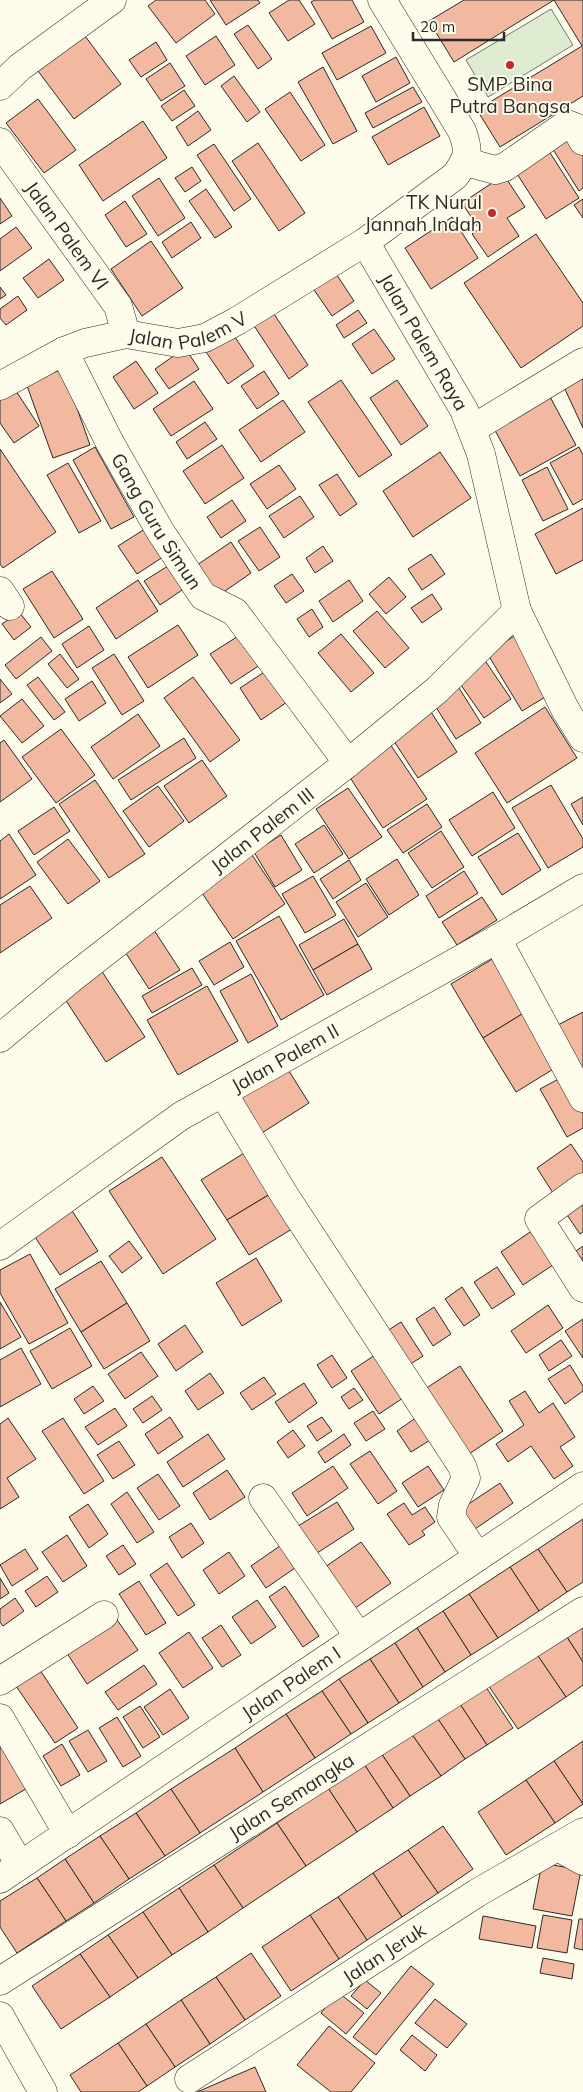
<svg xmlns="http://www.w3.org/2000/svg" width="583" height="2092" font-family="Mulish,sans-serif">
	<style>
		.green { fill: #deebd1; stroke: #74746e }
		.building { fill: #f2b8a0; stroke: #2b2b2b }
		.lines { fill: none; stroke-linecap: round; stroke-linejoin: round }
		.minor-casing { stroke: #2b2b2b; stroke-width: 29 }
		.minor { stroke: #fdfbea; stroke-width: 28 }
		.poi-dot { fill: #c62828; stroke: #fdfbea; stroke-width: 2 }
		.labels { text-anchor: middle; stroke-width: 4; stroke-linejoin: round; paint-order: stroke }
		.poi-label { font-size: 19px; fill: #2b2b2b; stroke: #fdfbea }
		.street-label { font-size: 19px; fill: #2b2b2b; stroke: #fdfbea }
	</style>
	<rect width="100%" height="100%" fill="#fdfbea"/>
	<!-- green -->
	<path class="green" d="M551,9l22,36 -85,52 -22,-37z"/>
	<!-- building -->
	<g class="building">
		<path d="M156,0h49l10,14 -39,29 -28,-37z"/>
		<path d="M210,0h48l2,3 -34,22z"/>
		<path d="M289,0h10l16,24 -27,17 -19,-28z"/>
		<path d="M315,0h37l12,22 -32,17 -21,-37z"/>
		<path d="M464,0h119v96l-83,51 -23,-37 105,-64 -28,-46 -100,62 -25,-41z"/>
		<path d="M248,25l24,34 -14,10 -24,-35z"/>
		<path d="M371,26l15,27 -49,27 -15,-27z"/>
		<path d="M82,32l39,52 -47,35 -39,-52z"/>
		<path d="M216,36l19,29 -30,20 -19,-29z"/>
		<path d="M156,42l11,18 -26,17 -12,-17z"/>
		<path d="M396,57l14,26 -34,19 -14,-26z"/>
		<path d="M170,63l15,23 -24,15 -15,-22z"/>
		<path d="M323,67l34,64 -24,13 -35,-62z"/>
		<path d="M234,76l26,36 -13,10 -26,-36z"/>
		<path d="M413,87l9,15 -49,26 -8,-15z"/>
		<path d="M184,90l11,16 -23,15 -11,-15z"/>
		<path d="M290,92l35,53 -24,16 -36,-52z"/>
		<path d="M38,99l38,51 -32,23 -38,-50z"/>
		<path d="M424,107l16,29 -52,29 -16,-28z"/>
		<path d="M198,111l13,19 -23,16 -12,-19z"/>
		<path d="M143,121l24,37 -64,43 -24,-36z"/>
		<path d="M569,131l14,22v35l-4,3 -30,-48z"/>
		<path d="M258,143l47,70 -26,18 -47,-70z"/>
		<path d="M214,144l37,55 -17,12 -37,-56z"/>
		<path d="M545,145l34,53 -33,21 -34,-53z"/>
		<path d="M192,167l9,14 -16,11 -10,-14z"/>
		<path d="M504,175l21,32 -18,11 12,18 -31,21 -16,-23 7,-5 -17,-26z"/>
		<path d="M159,178l26,40 -27,18 -26,-40z"/>
		<path d="M206,189l26,38 -17,11 -26,-37z"/>
		<path d="M0,198l12,18 -12,8z"/>
		<path d="M583,199v19l-9,-13z"/>
		<path d="M125,201l22,33 -21,13 -21,-32z"/>
		<path d="M452,217l26,41 -47,31 -26,-41z"/>
		<path d="M191,222l10,16 -29,20 -10,-16z"/>
		<path d="M16,227l16,21 -32,23v-32z"/>
		<path d="M536,234l47,69v23l-62,42 -57,-85z"/>
		<path d="M151,241l32,47 -41,28 -31,-47z"/>
		<path d="M49,259l15,21 -26,18 -15,-20z"/>
		<path d="M331,266l23,35 -22,15 -24,-35z"/>
		<path d="M0,287l6,8 -6,4z"/>
		<path d="M18,296l9,14 -21,15 -6,-7v-9z"/>
		<path d="M270,308l38,57 -19,14 -38,-58z"/>
		<path d="M358,310l9,13 -23,15 -8,-13z"/>
		<path d="M374,329l21,30 -23,15 -20,-30z"/>
		<path d="M231,331l23,35 -26,18 -24,-35z"/>
		<path d="M185,348l14,21 -30,20 -14,-20z"/>
		<path d="M136,361l22,32 -24,16 -21,-32z"/>
		<path d="M63,369l27,76 -37,13 -27,-75z"/>
		<path d="M264,371l15,23 -22,15 -16,-23z"/>
		<path d="M583,376v52l-20,-43z"/>
		<path d="M341,380l51,75 -33,22 -51,-75z"/>
		<path d="M397,380l31,46 -27,19 -31,-47z"/>
		<path d="M194,381l19,28 -42,27 -18,-27z"/>
		<path d="M14,388l25,38 -25,17 -14,-20v-25z"/>
		<path d="M549,395l27,50 -56,31 -28,-51z"/>
		<path d="M283,400l22,32 -44,30 -22,-32z"/>
		<path d="M205,422l12,17 -30,20 -11,-17z"/>
		<path d="M222,445l22,33 -39,26 -22,-33z"/>
		<path d="M95,447l39,70 -23,12 -38,-69z"/>
		<path d="M579,447l4,8v44l-10,6 -23,-42z"/>
		<path d="M0,449l56,83 -53,36 -3,-4z"/>
		<path d="M440,452l31,46 -58,39 -30,-46z"/>
		<path d="M68,463l33,58 -22,12 -32,-58z"/>
		<path d="M279,465l17,24 -29,20 -17,-25z"/>
		<path d="M547,467l21,42 -25,12 -21,-41z"/>
		<path d="M337,474l20,30 -17,12 -21,-31z"/>
		<path d="M300,496l14,21 -30,21 -15,-22z"/>
		<path d="M232,500l14,21 -25,17 -14,-21z"/>
		<path d="M583,508v52l-27,14 -21,-40z"/>
		<path d="M148,527l18,28 -29,19 -19,-28z"/>
		<path d="M260,527l20,30 -21,14 -21,-30z"/>
		<path d="M231,542l20,31 -36,25 -21,-31z"/>
		<path d="M323,546l10,15 -18,12 -9,-15z"/>
		<path d="M431,554l14,20 -23,16 -14,-21z"/>
		<path d="M176,561l15,23 -31,21 -16,-24z"/>
		<path d="M52,571l31,48 -29,19 -31,-49z"/>
		<path d="M292,574l12,17 -18,12 -12,-17z"/>
		<path d="M389,577l17,20 -20,17 -17,-20z"/>
		<path d="M138,580l20,31 -42,28 -20,-31z"/>
		<path d="M349,580l14,21 -30,21 -14,-21z"/>
		<path d="M432,594l10,15 -20,14 -11,-15z"/>
		<path d="M312,609l11,18 -14,10 -12,-18z"/>
		<path d="M377,611l32,37 -24,20 -32,-37z"/>
		<path d="M19,612l12,15 -17,13 -12,-16z"/>
		<path d="M178,625l20,30 -50,33 -20,-31z"/>
		<path d="M89,626l15,24 -27,18 -15,-24z"/>
		<path d="M243,633l20,30 -32,21 -21,-30z"/>
		<path d="M341,634l33,39 -23,19 -33,-39z"/>
		<path d="M516,635l36,58 -30,18 -35,-58z"/>
		<path d="M41,637l11,14 -36,28 -11,-14z"/>
		<path d="M60,654l19,25 -12,9 -19,-24z"/>
		<path d="M114,654l30,47 -22,14 -30,-47z"/>
		<path d="M484,659l27,40 -27,19 -28,-40z"/>
		<path d="M269,669l21,31 -29,20 -21,-32z"/>
		<path d="M38,677l27,35 -11,8 -27,-35z"/>
		<path d="M193,677l47,63 -30,22 -46,-64z"/>
		<path d="M0,679l12,15 -12,9z"/>
		<path d="M92,681l14,22 -27,18 -14,-22z"/>
		<path d="M459,688l22,35 -25,16 -22,-35z"/>
		<path d="M22,699l22,27 -22,17 -22,-27z"/>
		<path d="M545,707l32,51 -70,45 -32,-50z"/>
		<path d="M429,709l28,43 -39,26 -28,-43z"/>
		<path d="M138,714l22,32 -47,33 -22,-32z"/>
		<path d="M61,729l34,46 -39,28 -34,-46z"/>
		<path d="M184,738l12,20 -65,42 -13,-20z"/>
		<path d="M4,740l28,39 -32,23v-59z"/>
		<path d="M390,744l37,55 -44,29 -36,-55z"/>
		<path d="M202,760l25,36 -38,27 -25,-37z"/>
		<path d="M95,780l50,74 -36,24 -50,-74z"/>
		<path d="M551,785l32,54v8l-35,21 -36,-60z"/>
		<path d="M158,786l26,35 -35,26 -26,-36z"/>
		<path d="M348,788l34,49 -33,22 -33,-50z"/>
		<path d="M493,792l22,36 -43,28 -23,-36z"/>
		<path d="M583,797v28l-12,-21z"/>
		<path d="M427,804l15,23 -39,26 -16,-23z"/>
		<path d="M54,807l16,24 -36,24 -16,-24z"/>
		<path d="M324,825l19,29 -29,19 -19,-29z"/>
		<path d="M441,831l23,36 -32,21 -24,-35z"/>
		<path d="M518,833l23,37 -39,25 -24,-38z"/>
		<path d="M9,834l27,41 -36,24v-58z"/>
		<path d="M281,835l21,35 -27,17 -21,-35z"/>
		<path d="M68,839l32,42 -32,23 -31,-42z"/>
		<path d="M248,849l37,55 -52,35 -37,-55z"/>
		<path d="M397,859l22,36 -30,20 -23,-36z"/>
		<path d="M349,860l12,20 -28,19 -13,-20z"/>
		<path d="M464,871l14,22 -39,25 -13,-22z"/>
		<path d="M313,876l23,39 -31,18 -23,-39z"/>
		<path d="M366,883l22,34 -30,20 -22,-35z"/>
		<path d="M30,886l22,32 -52,35v-48z"/>
		<path d="M482,897l15,23 -40,25 -15,-23z"/>
		<path d="M279,916l45,79 -43,25 -45,-79z"/>
		<path d="M344,919l14,25 -45,26 -14,-25z"/>
		<path d="M150,924l30,46 -31,19 -29,-45z"/>
		<path d="M230,942l14,25 -30,18 -15,-24z"/>
		<path d="M358,944l14,25 -45,26 -14,-25z"/>
		<path d="M494,958l33,53 -44,27 -32,-54z"/>
		<path d="M192,968l10,17 -50,28 -10,-17z"/>
		<path d="M101,970l44,67 -39,25 -43,-66z"/>
		<path d="M251,974l27,52 -30,17 -28,-52z"/>
		<path d="M207,986l31,55 -60,34 -31,-55z"/>
		<path d="M527,1011l33,54 -44,27 -33,-54z"/>
		<path d="M583,1012v56l-6,3 -23,-44z"/>
		<path d="M284,1063l25,40 -52,33 -25,-40z"/>
		<path d="M566,1075l17,32v21l-16,9 -27,-48z"/>
		<path d="M571,1144l12,18v15l-28,19 -18,-28z"/>
		<path d="M249,1150l26,41 -48,29 -26,-40z"/>
		<path d="M162,1157l54,82 -53,35 -54,-83z"/>
		<path d="M275,1191l22,35 -48,29 -22,-35z"/>
		<path d="M583,1200v32l-3,2 -15,-22z"/>
		<path d="M69,1206l29,45 -38,24 -29,-44z"/>
		<path d="M533,1230l23,33 -33,22 -22,-33z"/>
		<path d="M129,1241l13,17 -20,15 -13,-17z"/>
		<path d="M583,1246v15l-7,-10z"/>
		<path d="M30,1254l38,69 -39,21 -29,-51v-23z"/>
		<path d="M256,1258l26,43 -40,25 -26,-43z"/>
		<path d="M101,1261l26,42 -46,29 -26,-43z"/>
		<path d="M497,1267l18,27 -23,15 -18,-27z"/>
		<path d="M462,1287l18,28 -16,11 -19,-27z"/>
		<path d="M0,1302l21,35 -21,12z"/>
		<path d="M127,1303l23,38 -46,28 -23,-37z"/>
		<path d="M548,1305l15,23 -37,25 -15,-22z"/>
		<path d="M434,1307l17,27 -18,12 -17,-27z"/>
		<path d="M583,1319v39l-18,-27z"/>
		<path d="M401,1322l22,34 -17,11 -22,-34z"/>
		<path d="M185,1325l18,27 -27,19 -18,-27z"/>
		<path d="M70,1328l22,38 -40,23 -22,-38z"/>
		<path d="M561,1340l11,16 -23,15 -10,-16z"/>
		<path d="M21,1348l20,36 -41,23v-47z"/>
		<path d="M381,1351l28,43 -30,20 -28,-43z"/>
		<path d="M141,1352l17,24 -33,23 -17,-25z"/>
		<path d="M332,1355l15,23 -15,10 -15,-23z"/>
		<path d="M570,1365l13,21v5l-18,13 -17,-25z"/>
		<path d="M460,1366l43,65 -34,23 -44,-65z"/>
		<path d="M210,1373l14,20 -26,17 -13,-19z"/>
		<path d="M264,1377l12,17 -24,16 -12,-17z"/>
		<path d="M304,1383l13,20 -28,20 -14,-21z"/>
		<path d="M93,1386l11,15 -20,13 -10,-15z"/>
		<path d="M354,1388l9,12 -14,9 -8,-12z"/>
		<path d="M525,1391l14,22 14,-10 22,34 -15,10 13,19 -19,13 -23,-33 -23,16 -12,-18 28,-19 -15,-24z"/>
		<path d="M152,1396l10,14 -19,13 -10,-14z"/>
		<path d="M115,1408l12,18 -29,19 -13,-18z"/>
		<path d="M373,1411l12,18 -19,12 -12,-18z"/>
		<path d="M420,1415l15,22 -24,15 -14,-21z"/>
		<path d="M170,1417l13,20 -25,17 -13,-20z"/>
		<path d="M322,1417l10,14 -15,10 -10,-15z"/>
		<path d="M8,1418l28,41 -29,19 12,19 -19,12v-85z"/>
		<path d="M63,1418l41,63 -20,13 -42,-63z"/>
		<path d="M293,1430l12,16 -17,12 -11,-16z"/>
		<path d="M208,1434l17,25 -42,28 -16,-25z"/>
		<path d="M344,1434l7,11 -26,18 -7,-11z"/>
		<path d="M119,1441l16,24 -22,14 -16,-24z"/>
		<path d="M370,1451l27,40 -19,13 -28,-40z"/>
		<path d="M333,1466l15,22 -41,28 -15,-23z"/>
		<path d="M428,1466l16,24 -26,17 -16,-24z"/>
		<path d="M227,1470l18,27 -35,23 -17,-27z"/>
		<path d="M158,1474l22,32 -21,14 -22,-32z"/>
		<path d="M500,1483l13,20 -38,26 -14,-20z"/>
		<path d="M127,1492l27,40 -17,11 -26,-39z"/>
		<path d="M337,1502l17,27 -46,30 -18,-28z"/>
		<path d="M404,1503l8,12 13,-8 10,15 -13,9 3,4 -16,10 -22,-31z"/>
		<path d="M88,1504l20,30 -19,14 -20,-31z"/>
		<path d="M583,1519v63l-16,10 -29,-43z"/>
		<path d="M191,1523l13,20 -22,15 -13,-21z"/>
		<path d="M67,1535l20,31 -24,16 -21,-30z"/>
		<path d="M290,1539l15,22 -39,27 -15,-22z"/>
		<path d="M361,1542l30,41 -43,30 -30,-41z"/>
		<path d="M123,1545l13,19 -17,11 -13,-19z"/>
		<path d="M25,1549l13,20 -26,17 -12,-21z"/>
		<path d="M538,1549l29,43 -28,19 -29,-44z"/>
		<path d="M229,1552l16,24 -26,18 -16,-24z"/>
		<path d="M167,1563l28,42 -17,11 -28,-41z"/>
		<path d="M510,1567l29,44 -41,27 -29,-44z"/>
		<path d="M47,1576l11,16 -22,15 -11,-16z"/>
		<path d="M0,1578l9,15 -9,6z"/>
		<path d="M139,1581l27,42 -20,12 -27,-41z"/>
		<path d="M285,1586l34,50 -16,11 -34,-50z"/>
		<path d="M469,1594l29,44 -27,17 -28,-44z"/>
		<path d="M15,1598l9,13 -21,15 -3,-4v-13z"/>
		<path d="M257,1600l19,27 -25,17 -19,-27z"/>
		<path d="M443,1611l28,44 -26,17 -28,-44z"/>
		<path d="M113,1614l25,36 -51,34 -24,-37z"/>
		<path d="M583,1622v40l-18,-28z"/>
		<path d="M221,1625l20,30 -19,12 -20,-29z"/>
		<path d="M417,1628l28,44 -22,15 -28,-44z"/>
		<path d="M189,1632l24,36 -30,20 -24,-35z"/>
		<path d="M565,1634l18,28v23l-17,12 -30,-44z"/>
		<path d="M395,1643l28,44 -24,16 -29,-44z"/>
		<path d="M536,1653l30,44 -48,32 -30,-44z"/>
		<path d="M370,1659l29,44 -31,20 -29,-44z"/>
		<path d="M144,1665l13,19 -39,26 -13,-18z"/>
		<path d="M40,1670l38,58 -23,15 -39,-57z"/>
		<path d="M339,1679l29,44 -17,11 -29,-43z"/>
		<path d="M484,1684l29,44 -26,17 -29,-44z"/>
		<path d="M170,1689l19,29 -26,17 -19,-28z"/>
		<path d="M322,1691l29,43 -36,24 -29,-44z"/>
		<path d="M458,1701l29,44 -22,14 -29,-43z"/>
		<path d="M140,1706l20,31 -17,11 -20,-31z"/>
		<path d="M286,1714l29,44 -52,34 -28,-44z"/>
		<path d="M436,1716l29,43 -24,17 -30,-43z"/>
		<path d="M117,1717l24,39 -18,11 -24,-39z"/>
		<path d="M88,1730l19,31 -19,11 -19,-31z"/>
		<path d="M411,1733l30,43 -31,20 -29,-43z"/>
		<path d="M0,1735l31,51 -31,18z"/>
		<path d="M583,1741v63l-29,-43z"/>
		<path d="M62,1744l18,31 -19,11 -18,-30z"/>
		<path d="M235,1748l28,44 -63,41 -29,-44z"/>
		<path d="M381,1753l29,43 -17,12 -29,-44z"/>
		<path d="M554,1761l29,43 -28,19 -29,-43z"/>
		<path d="M364,1764l29,44 -36,24 -29,-44z"/>
		<path d="M526,1780l29,43 -49,32 -28,-43z"/>
		<path d="M328,1788l29,44 -51,34 -29,-43z"/>
		<path d="M171,1789l29,44 -35,23 -29,-43z"/>
		<path d="M136,1813l29,43 -36,23 -29,-43z"/>
		<path d="M277,1823l29,43 -63,42 -29,-43z"/>
		<path d="M443,1826l30,43 -35,24 -30,-43z"/>
		<path d="M100,1836l29,43 -35,24 -29,-44z"/>
		<path d="M408,1850l30,43 -36,24 -29,-44z"/>
		<path d="M65,1859l29,44 -28,18 -29,-43z"/>
		<path d="M542,1863l39,7 -9,46 -39,-7z"/>
		<path d="M214,1865l29,43 -35,24 -29,-44z"/>
		<path d="M373,1873l29,44 -35,23 -29,-43z"/>
		<path d="M37,1878l29,43 -49,32 -17,-26v-26z"/>
		<path d="M179,1888l29,44 -36,23 -29,-43z"/>
		<path d="M338,1897l29,43 -28,19 -29,-44z"/>
		<path d="M143,1912l29,43 -34,23 -30,-43z"/>
		<path d="M310,1915l29,44 -48,32 -29,-44z"/>
		<path d="M543,1915l29,5 -5,33 -30,-5z"/>
		<path d="M483,1916l53,10 -4,22 -53,-9z"/>
		<path d="M579,1919h4v31l-9,-2z"/>
		<path d="M108,1935l30,43 -28,19 -30,-43z"/>
		<path d="M251,1953l30,43 -36,24 -29,-43z"/>
		<path d="M80,1954l30,43 -49,32 -29,-43z"/>
		<path d="M543,1958l31,6 -2,15 -32,-6z"/>
		<path d="M411,1966l23,18 -58,71 -23,-18z"/>
		<path d="M216,1977l29,43 -35,24 -29,-44z"/>
		<path d="M365,1980l16,13 -14,16 -16,-13z"/>
		<path d="M338,1992l26,21 -18,21 -25,-21z"/>
		<path d="M435,1999l32,25 -20,24 -32,-25z"/>
		<path d="M181,2000l29,44 -35,23 -29,-43z"/>
		<path d="M146,2024l29,43 -28,19 -29,-43z"/>
		<path d="M329,2026l46,37 -24,29h-20l-34,-27z"/>
		<path d="M412,2035l25,20 -12,16 -25,-21z"/>
		<path d="M118,2043l29,43 -9,6h-57l-11,-17z"/>
		<path d="M255,2067l11,25h-69z"/>
	</g>
	<g class="lines">
		<defs>
			<g id="minor">
				<path d="M0,86l20,-19 92,-67"/>
				<path id="s1" d="M0,142l118,164 8,28"/>
				<path d="M466,162l29,8 10,-3 62,-43 8,3 8,14"/>
				<path id="s2" d="M365,242l99,168 17,44 36,157 48,98 18,29"/>
				<path id="s3" d="M64,351l45,90 51,90 43,65 32,16 113,151"/>
				<path id="s4" d="M0,386l64,-35 21,-8 41,-9 52,9 27,-5 32,-17 128,-79 90,-66c13,-18 15,-24 7,-45l-80,-131"/>
				<path d="M472,429l111,-67"/>
				<path d="M0,591l10,15"/>
				<path d="M497,939l86,159"/>
				<path id="s5" d="M0,1038l72,-60 276,-215 89,-73 80,-79"/>
				<path d="M223,1093l62,103 177,270 4,12 -13,27 -2,12 27,40"/>
				<path d="M583,1187l-44,32 44,69"/>
				<path id="s6" d="M0,1246l181,-130 316,-177 86,-51"/>
				<path d="M263,1498l96,139"/>
				<path d="M0,1681l104,-66"/>
				<path d="M0,1718l68,116"/>
				<path d="M0,1831l20,34"/>
				<path d="M558,1847l25,14"/>
				<path id="s7" d="M0,1879l583,-393"/>
				<path id="s8" d="M0,1981l583,-370"/>
				<path d="M0,2016l43,76"/>
				<path id="s9" d="M189,2079l288,-186 106,-61"/>
			</g>
		</defs>
		<!-- minor casing -->
		<use href="#minor" class="minor-casing"/>
		<!-- minor -->
		<use href="#minor" class="minor"/>
	</g>
	<!-- markers -->
	<g class="poi-dot">
		<circle cx="510" cy="65" r="5"/>
		<circle cx="492" cy="213" r="5"/>
	</g>
	<g class="labels">
		<!-- poi labels -->
		<g class="poi-label">
			<text x="510" y="91">SMP Bina<tspan x="510" dy="22">Putra Bangsa</tspan></text>
			<text x="482" y="209" text-anchor="end">TK Nurul<tspan x="482" dy="22">Jannah Indah</tspan></text>
		</g>
		<!-- street labels -->
		<g class="street-label">
			<text dy="7" stroke="none"><textPath href="#s1" startOffset="115">Jalan Palem VI</textPath></text>
			<text dy="7" stroke="none"><textPath href="#s4" startOffset="202">Jalan Palem V</textPath></text>
			<text dy="7" stroke="none"><textPath href="#s2" startOffset="116">Jalan Palem Raya</textPath></text>
			<text dy="7" stroke="none"><textPath href="#s3" startOffset="194">Gang Guru Simun</textPath></text>
			<text dy="7" stroke="none"><textPath href="#s5" startOffset="335">Jalan Palem III</textPath></text>
			<text dy="7" stroke="none"><textPath href="#s6" startOffset="342">Jalan Palem II</textPath></text>
			<text dy="7" stroke="none"><textPath href="#s7" startOffset="351">Jalan Palem I</textPath></text>
			<text dy="7" stroke="none"><textPath href="#s8" startOffset="345">Jalan Semangka</textPath></text>
			<text dy="7" stroke="none"><textPath href="#s9" startOffset="232">Jalan Jeruk</textPath></text>
		</g>
	</g>
	<!-- scale -->
	<path d="M413 32v8h91v-8" fill="none" stroke="#2b2b2b" stroke-width="2.5"/>
	<text x="420" y="32" font-size="15" fill="#2b2b2b" stroke="#fdfbea" stroke-width="4" paint-order="stroke">20 m</text>
</svg>
